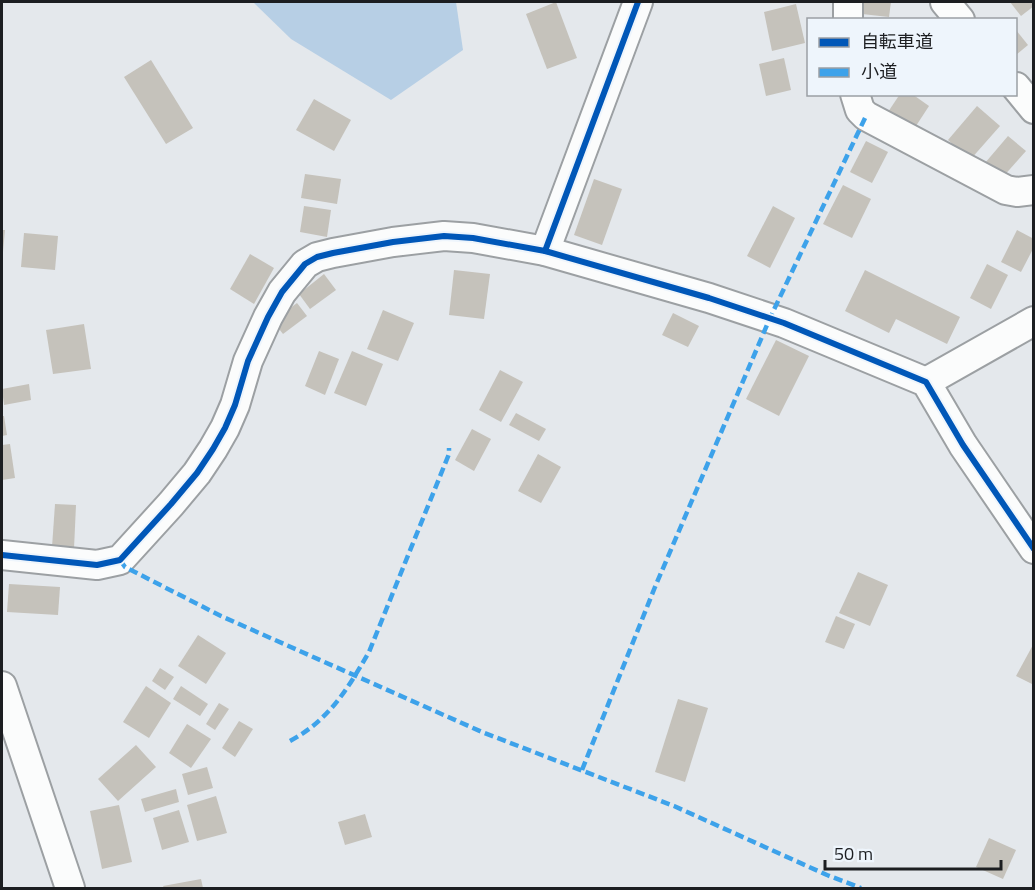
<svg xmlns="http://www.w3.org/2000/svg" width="1035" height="890" font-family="'Titillium Web','Noto Sans JP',sans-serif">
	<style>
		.forest { fill: #b7cfe5 }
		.building { fill: #c5c2bb }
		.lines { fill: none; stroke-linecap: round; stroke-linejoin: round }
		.minor-casing { stroke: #9ca0a3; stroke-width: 32 }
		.minor { stroke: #fbfcfc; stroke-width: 28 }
		.quiet { stroke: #3da2ea; stroke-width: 4.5; stroke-dasharray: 9 4.5; stroke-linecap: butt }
		.cycleway-casing { stroke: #eef5fc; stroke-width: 10 }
		.cycleway { stroke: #0057b8; stroke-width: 6 }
	</style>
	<rect width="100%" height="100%" fill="#e4e8ec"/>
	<!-- forest -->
	<path class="forest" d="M253,2h203l7,48 -72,50 -100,-61z"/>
	<!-- building -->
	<g class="building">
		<path d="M556,2l21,56 -30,11 -21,-55z"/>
		<path d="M864,2h27l-2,15 -27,-3z"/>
		<path d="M1010,2h24v4l-13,10z"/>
		<path d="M796,4l9,39 -33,8 -8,-39z"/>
		<path d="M1016,30l12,15 -12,10z"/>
		<path d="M784,58l7,32 -25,6 -7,-32z"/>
		<path d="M151,60l42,68 -27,16 -42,-67z"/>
		<path d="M900,94h12l17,12 -15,23 -26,-17z"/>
		<path d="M314,99l37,21 -17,31 -38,-21z"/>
		<path d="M977,106l23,20 -30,34 -22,-20z"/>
		<path d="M1008,136l18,15 -24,27 -17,-15z"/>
		<path d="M866,141l22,11 -16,31 -22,-11z"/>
		<path d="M305,174l36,5 -4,25 -36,-6z"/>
		<path d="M594,179l28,10 -20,56 -28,-10z"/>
		<path d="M843,185l28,14 -19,39 -29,-14z"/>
		<path d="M304,206l27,4 -4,27 -27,-5z"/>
		<path d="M773,206l22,12 -25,50 -23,-12z"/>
		<path d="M2,230h3l-2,22h-1z"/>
		<path d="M1017,230l17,9v8l-13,25 -20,-10z"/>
		<path d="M24,233l34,3 -3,34 -34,-3z"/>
		<path d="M250,254l24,14 -20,36 -24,-15z"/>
		<path d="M987,264l21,11 -17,34 -21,-11z"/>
		<path d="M454,270l36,4 -6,45 -35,-4z"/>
		<path d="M865,270l95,47 -13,27 -51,-25 -7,14 -44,-22z"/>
		<path d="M324,274l12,16 -26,19 -11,-15z"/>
		<path d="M297,303l10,13 -24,18 -10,-13z"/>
		<path d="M383,310l31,13 -16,38 -31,-12z"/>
		<path d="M673,313l26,13 -11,21 -26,-12z"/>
		<path d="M84,324l7,45 -38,5 -7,-44z"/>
		<path d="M776,340l33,16 -30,60 -33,-17z"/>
		<path d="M319,351l20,8 -14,36 -20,-9z"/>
		<path d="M352,351l31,13 -17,42 -32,-13z"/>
		<path d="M500,370l23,12 -22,40 -22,-12z"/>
		<path d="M29,384l2,16 -27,5 -2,-16z"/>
		<path d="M516,413l30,16 -7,12 -30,-16z"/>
		<path d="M2,416h2l3,19 -5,1z"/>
		<path d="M472,429l19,10 -17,32 -19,-11z"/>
		<path d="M10,444l5,34 -13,2v-35z"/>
		<path d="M538,454l23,13 -20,36 -23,-12z"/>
		<path d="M55,504l21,1 -2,44 -22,-2z"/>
		<path d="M858,572l30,13 -18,41 -31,-13z"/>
		<path d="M9,584l51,3 -2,28 -51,-3z"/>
		<path d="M836,616l19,8 -11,25 -19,-7z"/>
		<path d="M198,635l28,18 -20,31 -28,-18z"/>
		<path d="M1034,643v42l-18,-9z"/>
		<path d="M160,668l14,9 -9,13 -13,-9z"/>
		<path d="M146,686l25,17 -22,35 -26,-16z"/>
		<path d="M181,686l27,18 -8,12 -27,-17z"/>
		<path d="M678,699l30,9 -23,74 -30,-10z"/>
		<path d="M219,703l10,6 -14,21 -9,-6z"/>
		<path d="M239,721l14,8 -18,28 -13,-9z"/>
		<path d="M187,724l24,15 -20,29 -22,-15z"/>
		<path d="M136,745l20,22 -38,34 -20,-22z"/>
		<path d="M207,767l6,21 -25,7 -6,-21z"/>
		<path d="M176,789l3,13 -34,10 -4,-13z"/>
		<path d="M216,796l11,37 -30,8 -10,-36z"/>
		<path d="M119,805l13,57 -30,7 -12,-58z"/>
		<path d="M179,810l10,32 -27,8 -9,-32z"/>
		<path d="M365,814l7,23 -27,8 -7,-23z"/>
		<path d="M989,838l27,12 -13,29 -27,-12z"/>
		<path d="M201,879l2,9h-39l-1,-2z"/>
	</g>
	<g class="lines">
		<defs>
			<g id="minor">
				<path d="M945,2l15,18"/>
				<path d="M848,20v-18"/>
				<path d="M1016,87l18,22"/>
				<path d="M855,94l5,16 6,6 140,74 11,2 17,-2"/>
				<path d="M545,251l93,-249"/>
				<path d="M926,382l108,-61"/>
				<path d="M2,555l95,10 23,-5 51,-56 26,-31 16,-24 12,-21 10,-23 13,-44 20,-44 14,-25 23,-28 12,-7 16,-4 60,-11 51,-6 29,2 72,13 164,47 75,25 142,59 37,63 71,104"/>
				<path d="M2,686l68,202"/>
			</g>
		</defs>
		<!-- minor casing -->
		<use href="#minor" class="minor-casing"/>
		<!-- minor -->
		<use href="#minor" class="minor"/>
		<!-- quiet -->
		<g class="quiet">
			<path d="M120,560l5,7 96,49 261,116 192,74 153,69 34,13"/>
			<path d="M290,741c39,-21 57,-51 79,-89l80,-198v-6"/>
			<path d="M582,770l73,-183 115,-269 96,-202"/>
		</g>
		<defs>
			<g id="cycleway">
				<path d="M545,251l93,-249"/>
				<path d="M2,555l95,10 23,-5 51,-56 26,-31 16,-24 12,-21 10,-23 13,-44 20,-44 14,-25 23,-28 12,-7 16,-4 60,-11 51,-6 29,2 72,13 164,47 75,25 142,59 37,63 71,104"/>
			</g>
		</defs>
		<!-- cycleway casing -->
		<use href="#cycleway" class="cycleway-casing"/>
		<!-- cycleway -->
		<use href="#cycleway" class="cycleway"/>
	</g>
	<!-- border -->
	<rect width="1035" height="890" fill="none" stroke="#1c1e21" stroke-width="6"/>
	<!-- legend -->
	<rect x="807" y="18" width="210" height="78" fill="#eef5fc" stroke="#9a9fa4" stroke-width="1.5"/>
	<rect x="819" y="38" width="30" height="9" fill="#0057b8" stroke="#9a9fa4" stroke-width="1.5"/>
	<text x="861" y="48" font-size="18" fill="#1c1e21">自転車道</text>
	<rect x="819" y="68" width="30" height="9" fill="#3da2ea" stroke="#9a9fa4" stroke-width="1.5"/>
	<text x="861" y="78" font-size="18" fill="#1c1e21">小道</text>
	<!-- scale -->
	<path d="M825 860v9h176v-9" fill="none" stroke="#1c1e21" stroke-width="3"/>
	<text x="834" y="860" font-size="18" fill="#1c1e21" stroke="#eef5fc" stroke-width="4.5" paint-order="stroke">50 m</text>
</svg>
